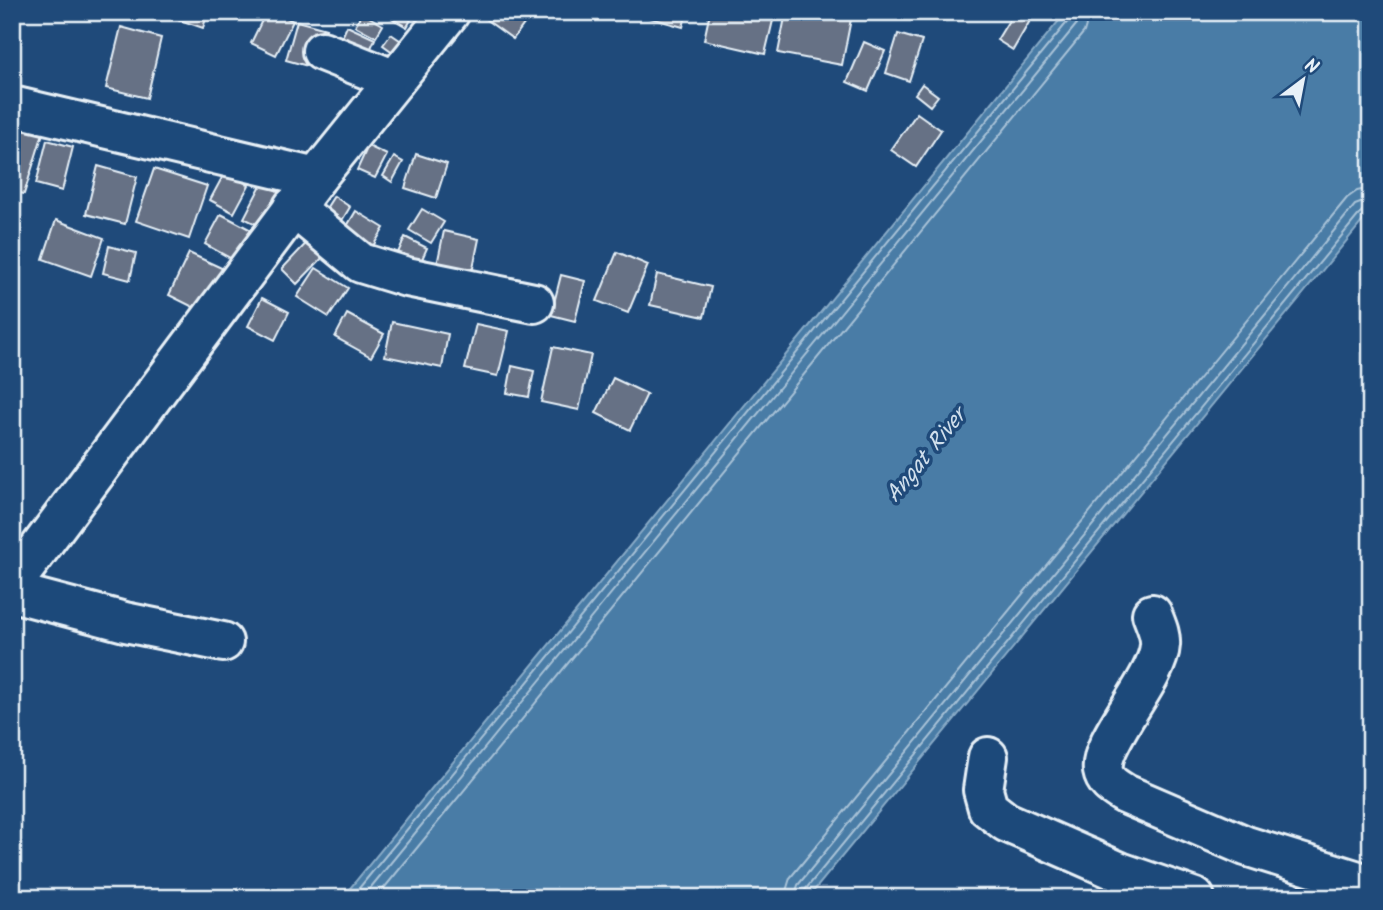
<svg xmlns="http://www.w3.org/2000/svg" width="1383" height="910" font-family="Kalam,sans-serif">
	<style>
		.water { fill: #497ca6; stroke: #89abc7; stroke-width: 2 }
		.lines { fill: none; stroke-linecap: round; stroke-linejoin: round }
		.shore { stroke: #a8c2d7; stroke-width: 2 }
		.building { fill: #667185; stroke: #e8f1f8; stroke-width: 2 }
		.minor-casing { stroke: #e8f1f8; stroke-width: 44 }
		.minor { stroke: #1f4a7a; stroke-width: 38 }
		.labels { text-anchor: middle; stroke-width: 7; stroke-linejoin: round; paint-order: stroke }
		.water-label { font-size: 23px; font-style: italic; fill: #d0dfec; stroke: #1f4a7a }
	</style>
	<rect width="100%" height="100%" fill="#1f4a7a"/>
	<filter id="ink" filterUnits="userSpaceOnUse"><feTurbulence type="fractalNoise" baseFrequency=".0143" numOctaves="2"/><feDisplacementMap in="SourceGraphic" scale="14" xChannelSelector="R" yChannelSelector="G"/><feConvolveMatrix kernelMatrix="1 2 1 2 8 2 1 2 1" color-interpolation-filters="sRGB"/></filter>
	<g filter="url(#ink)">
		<!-- water -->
		<path class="water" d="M1066,12h305v199l-563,687h-466z"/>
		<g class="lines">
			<!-- shore -->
			<g class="shore">
				<path d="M351,898l718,-878 2,-8"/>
				<path d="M362,898l714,-873 4,-13"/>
				<path d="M376,898l708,-866 6,-20"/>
				<path d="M784,898l6,-20 557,-680 10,-7 14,-3"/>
				<path d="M794,898l4,-13 557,-680 16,-6"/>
				<path d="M803,898l2,-8 557,-679 9,-3"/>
			</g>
		</g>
		<!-- building -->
		<g class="building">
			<path d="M176,12h32l-5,16 -29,-10z"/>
			<path d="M266,12h9l18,9 -17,34 -25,-12z"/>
			<path d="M381,12h34l-8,15z"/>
			<path d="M484,12h49l-20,27 -32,-23z"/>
			<path d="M629,12h58l-4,15z"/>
			<path d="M710,12h65l-10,42 -61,-14z"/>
			<path d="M786,12h28l37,7 -9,46 -64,-12z"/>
			<path d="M1014,12h21l-22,38 -16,-10z"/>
			<path d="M362,13l21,12 -7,12 -21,-11z"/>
			<path d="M297,21l29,8 -11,39 -29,-8z"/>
			<path d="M347,26l28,13 -12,27 -28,-13z"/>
			<path d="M121,27l40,11 -14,60 -41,-10z"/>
			<path d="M391,34l25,17 -8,12 -25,-18z"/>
			<path d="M898,34l24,7 -13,40 -23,-8z"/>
			<path d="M864,42l21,9 -17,40 -21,-9z"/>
			<path d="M922,84l16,12 -8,10 -15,-12z"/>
			<path d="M917,113l24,17 -25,37 -25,-17z"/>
			<path d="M23,126l20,7 -19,61 -12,-3v-30z"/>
			<path d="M47,140l26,7 -11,44 -26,-7z"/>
			<path d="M368,146l19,9 -12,23 -18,-8z"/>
			<path d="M416,154l31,10 -11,34 -31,-10z"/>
			<path d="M394,157l9,5 -11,20 -9,-6z"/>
			<path d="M98,166l39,11 -12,47 -39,-10z"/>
			<path d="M154,169l53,17 -18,53 -53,-18z"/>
			<path d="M225,172l24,13 -15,28 -24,-13z"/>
			<path d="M262,183l24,12 -18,35 -24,-12z"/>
			<path d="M334,196l16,11 -15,25 -17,-11z"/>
			<path d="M422,209l22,13 -13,21 -22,-13z"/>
			<path d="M356,211l28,17 -19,31 -28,-16z"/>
			<path d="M221,214l34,18 -16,31 -34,-19z"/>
			<path d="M56,220l48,18 -13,38 -48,-17z"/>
			<path d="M444,231l35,8 -10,48 -35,-8z"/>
			<path d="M314,235l15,16 -32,33 -15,-15z"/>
			<path d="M405,237l22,11 -12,27 -22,-11z"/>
			<path d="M109,246l27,7 -6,27 -27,-7z"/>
			<path d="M617,252l31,13 -20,48 -31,-12z"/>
			<path d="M189,253l39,18 -21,43 -38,-19z"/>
			<path d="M316,268l32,20 -19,29 -32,-20z"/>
			<path d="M657,274l54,13 -7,30 -54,-12z"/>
			<path d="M561,275l24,6 -10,40 -24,-6z"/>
			<path d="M262,298l27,14 -14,28 -27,-14z"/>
			<path d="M347,314l37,20 -13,23 -36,-20z"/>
			<path d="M392,322l56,12 -6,34 -57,-12z"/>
			<path d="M476,324l33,7 -11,45 -33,-7z"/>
			<path d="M553,347l38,8 -12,55 -38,-8z"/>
			<path d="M512,366l22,5 -5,26 -22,-4z"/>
			<path d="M613,378l34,16 -17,36 -34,-17z"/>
		</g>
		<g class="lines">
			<defs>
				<g id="minor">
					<path d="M322,51l73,29"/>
					<path d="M12,106l304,72"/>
					<path d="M293,207l68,56 46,14 127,26"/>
					<path d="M12,585l304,-407 134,-166"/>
					<path d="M12,592l113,30 98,20"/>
					<path d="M1152,614c3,9 9,20 8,31 -2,35 -62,96 -57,126 2,12 13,17 22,23l121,52 125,39"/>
					<path d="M988,757l-5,33 5,18 18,14 114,50 75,26"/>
				</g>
			</defs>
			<!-- minor casing -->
			<use href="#minor" class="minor-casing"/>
			<!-- minor -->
			<use href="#minor" class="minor"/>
		</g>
	</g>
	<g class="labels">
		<!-- water labels -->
		<g class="water-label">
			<text transform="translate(925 455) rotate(-51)" y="8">Angat River</text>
		</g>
	</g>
	<!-- margin -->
	<rect width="1383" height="910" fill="none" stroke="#1f4a7a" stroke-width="42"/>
	<rect x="21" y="21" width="1341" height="868" fill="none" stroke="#e8f1f8" stroke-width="2.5" filter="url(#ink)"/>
	<!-- north arrow -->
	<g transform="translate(1303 80) rotate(32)" stroke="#1f4a7a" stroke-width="5" paint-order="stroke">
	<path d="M0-5L12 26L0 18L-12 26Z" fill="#e8f1f8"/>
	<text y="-10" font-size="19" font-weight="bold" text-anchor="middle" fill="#e8f1f8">N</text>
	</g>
</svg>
